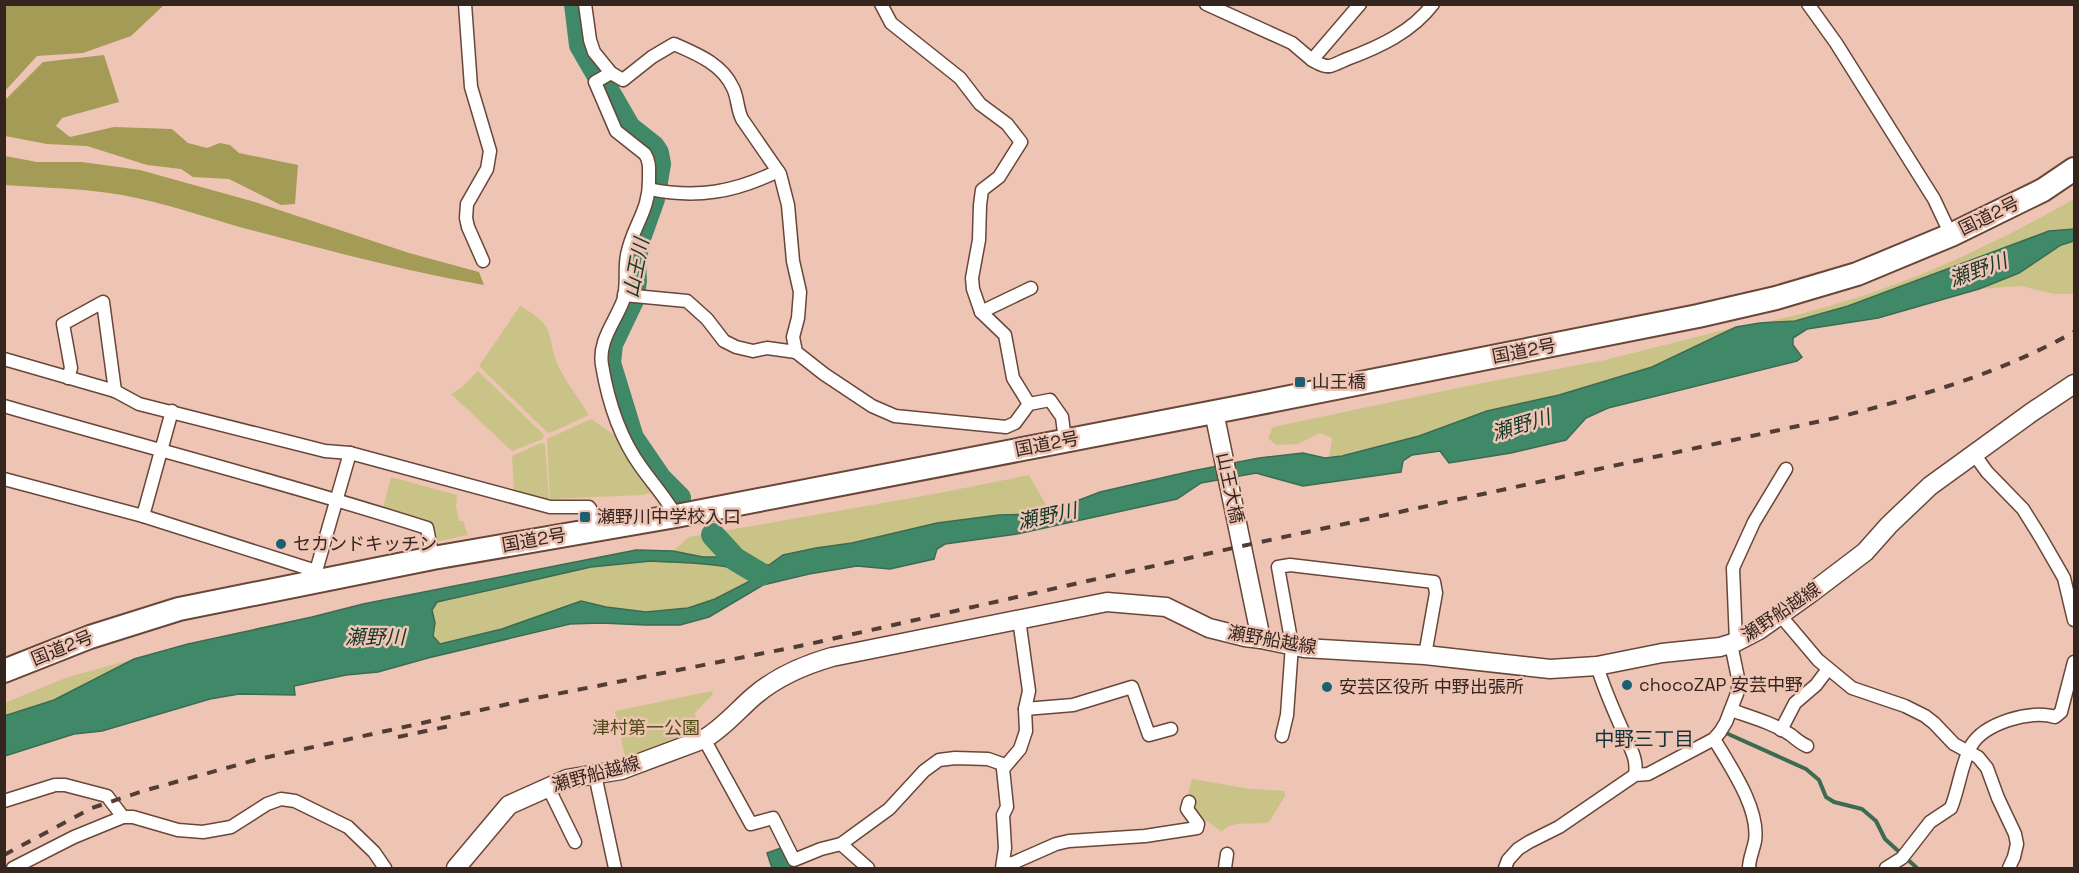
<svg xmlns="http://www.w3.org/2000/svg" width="2079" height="873" font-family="'Space Grotesk','Noto Sans JP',sans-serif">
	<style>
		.green { fill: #cac387 }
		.forest { fill: #a39b56 }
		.water { fill: #3f8968; stroke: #3c6b52; stroke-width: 1.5; fill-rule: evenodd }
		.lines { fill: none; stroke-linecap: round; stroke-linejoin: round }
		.stream { stroke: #3c6b52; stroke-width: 4 }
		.river { stroke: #3f8968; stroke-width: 24 }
		.street-casing { stroke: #684638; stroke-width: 15 }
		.secondary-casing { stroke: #684638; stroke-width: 21 }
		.highway-casing { stroke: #684638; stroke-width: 26 }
		.street { stroke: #fff; stroke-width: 12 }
		.secondary { stroke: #fff; stroke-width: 18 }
		.highway { stroke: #fff; stroke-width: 22 }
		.rail { stroke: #513d36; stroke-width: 4; stroke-dasharray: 10 10; stroke-linecap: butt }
		.poi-dot { fill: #1c5e72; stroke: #eec5b5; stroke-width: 2 }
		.labels { text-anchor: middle; stroke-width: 5; stroke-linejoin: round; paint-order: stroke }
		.street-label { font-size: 18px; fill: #35251f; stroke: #eec5b5 }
		.poi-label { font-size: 18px; fill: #35251f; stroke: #eec5b5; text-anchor: start }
		.park-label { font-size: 18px; fill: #504a15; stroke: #eec5b5 }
		.water-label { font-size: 20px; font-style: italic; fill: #153728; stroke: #eec5b5 }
		.neighbourhood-label { font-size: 20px; fill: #14323c; stroke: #eec5b5 }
	</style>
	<rect width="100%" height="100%" fill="#eec5b5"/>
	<!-- green -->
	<g class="green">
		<path d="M2074,199v30l-25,2 -201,75 -53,15 -35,2c112,-22 216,-68 314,-124z"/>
		<path d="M2074,241v53h-20l-33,-8 -42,3 40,-16 42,-28z"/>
		<path d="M520,306c42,23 23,31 41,65 8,15 19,29 28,44l-39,18 -3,-1 -68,-66z"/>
		<path d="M1736,327l-84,40 -93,28 -72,16 -68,25 -77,20 -13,1 3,-19 -12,-5 -22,11 -22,1 -8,-7 5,-11 199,-42 133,-25z"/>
		<path d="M478,371l66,64 -1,4 -31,12 -61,-57 10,-6z"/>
		<path d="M591,419l23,16 37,58 -8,2 -93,4 -3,-60z"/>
		<path d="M541,443l4,1 4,55h-13l-22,-6 -2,-37z"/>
		<path d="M1029,475l17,30 -3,9c-35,1 -70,3 -105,9 -29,5 -57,15 -86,20 -29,5 -58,4 -83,22l-14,-1 -16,-7h-36l-30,-6 16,-14 245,-43z"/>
		<path d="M391,477l66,18 -1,12 3,14h4l5,14 -33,7 -4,-18 -48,-16z"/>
		<path d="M651,561c29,2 84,1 108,16l-44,22 -27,9 -42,4 -40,-5 -25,-6 -79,28 -62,15 -7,-7 2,-14 -4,-13 6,-8 154,-35z"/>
		<path d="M134,659l-80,41 -49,16 -1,-13 64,-26z"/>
		<path d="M712,691l1,3 -19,20 8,10 -6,11 -70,26 -11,-50z"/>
		<path d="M1192,779l59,10 34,2v5l-16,26c-14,4 -38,-3 -47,10 -12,-9 -29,-19 -33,-34 -2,-6 2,-13 3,-19z"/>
	</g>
	<!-- forest -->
	<g class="forest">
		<path d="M5,4h159v1l-33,31 -48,17 -46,3 -32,35z"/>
		<path d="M104,55l15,47 -57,16 -6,8 14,11 44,-10 58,2 16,14 19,5 13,-5 10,2 9,8 59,12 -3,39 -14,1 -52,-26 -36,-2 -12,-8 -34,-4 -60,-19 -40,-2 -42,-8v-36l38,-38z"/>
		<path d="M5,156l32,6h45l58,8 115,32 154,51 70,19 5,13c-84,-15 -166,-37 -248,-59 -37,-11 -75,-24 -114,-31 -39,-7 -78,-7 -117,-10z"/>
	</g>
	<!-- water -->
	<g class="water">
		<path d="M2074,229v12l-13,4 -42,28 -40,16 -101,29 -71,11 -14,9v7l9,12 -5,4 -189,47 -22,10 -20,22 -55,13 -62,10 -9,-12 -28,4 -9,6 -2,11 -98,14 -47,-13 -55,10 -24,16 -160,35 -72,10 -8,5 -3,10 -44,10 -33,-3 -48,8 -46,11 -54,32 -29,8h-34l-45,-2 -31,1 -142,34 -50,14 -32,3 -52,11 1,9 -56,-1 -29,5 -108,32 -28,3 -69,22 -1,-40 50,-16 80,-41 54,-15 124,-27 51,-13 273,-54 37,1 30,6h37l15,7 14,1 14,-10 33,-7 36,-5 85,-20 62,-8 44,-1 57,-22 92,-21 67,-13 44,-5 22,5 17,-2 77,-20 68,-25 72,-16 93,-28 84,-40 24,-4 35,-2 53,-15 201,-75zM651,561c28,2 84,1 107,16l-43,22 -27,9 -42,4 -40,-5 -25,-6 -79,28 -62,15 -7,-8 2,-13 -3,-13 5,-8 154,-35z"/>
		<path d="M781,848l11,20h-20l-5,-15z"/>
	</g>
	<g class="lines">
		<!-- stream -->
		<path class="stream" d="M1726,733l80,36 13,11 7,17 8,5 28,7 14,12 9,18 32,29"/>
		<!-- river -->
		<g class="river">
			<path d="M576,4l5,41 48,83 24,19 4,6 2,11 -6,35 -15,42 -4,22 1,18 -3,19 -21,44 -2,19 23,75 28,41 19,19"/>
			<path d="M713,535l22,24 25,15"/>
		</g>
		<defs>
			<g id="street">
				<path d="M465,4l6,83 19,64 -3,18 -20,35 -1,14 2,9 15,34"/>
				<path d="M585,4l5,36 4,12 17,21"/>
				<path d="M881,4l10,19 69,55 20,26 27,20 14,18 -22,35 -17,13 -2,15 -1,35 -7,38 1,11 8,23 24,23 8,43 16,26"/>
				<path d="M1206,4l86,39 20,17 48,-56"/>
				<path d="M1808,4l28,39 98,156 17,36"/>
				<path d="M1312,60c6,3 11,7 18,6 5,-1 12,-5 17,-7 32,-12 65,-27 86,-55"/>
				<path d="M649,189c48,10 86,3 129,-18"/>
				<path d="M624,295l63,6 20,18 17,22 12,6 17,4 14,-3 29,4"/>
				<path d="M981,312l50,-24"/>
				<path d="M4,359l111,32 24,13 186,47 25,2 200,54h39l14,21"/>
				<path d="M68,378l3,-10 -8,-44 40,-22 12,89"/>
				<path d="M4,406c141,41 283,77 423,122l6,30"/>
				<path d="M1974,454l13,18 36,37 18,29 23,40 10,42"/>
				<path d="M4,479l139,37 173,55"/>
				<path d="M143,516l29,-105"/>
				<path d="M676,516c-10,-18 -23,-32 -35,-49 -21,-29 -33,-66 -39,-102 -4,-24 13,-43 21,-64 5,-15 1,-31 4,-46 6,-31 23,-43 22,-78 0,-9 1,-15 -4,-23l-29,-23 -21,-49 16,-9 12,7 29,-23 22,-13c23,10 48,20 59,44 5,10 4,21 9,31l38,55 8,31 5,56 7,31 -2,26 -5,19 3,15 28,22 48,32 23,10 111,11 9,-4 14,-19 21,-4 12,17 3,23"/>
				<path d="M316,576v-5l34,-118"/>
				<path d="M1780,615l38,45 34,28 53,18 20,10 9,7 20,21 24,13 9,11 11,30 17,36 2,10 -3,13 -5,11"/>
				<path d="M1736,642l-3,-74 21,-46 32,-53"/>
				<path d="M1597,666c7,22 16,43 25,63 6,16 16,27 13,46"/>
				<path d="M1025,709l48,-4 59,-18 17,48 22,-6"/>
				<path d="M1731,710c20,7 42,13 60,25 5,4 9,8 16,11"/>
				<path d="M1781,730l14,-27 21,-18 12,-16"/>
				<path d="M1282,736l5,-21 5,-70 -14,-78 12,-2 144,17 2,11 -11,62"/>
				<path d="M704,739l47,85 22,-6 21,42 27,-11 20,-5 48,-35 35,-38 15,-11 16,-2 33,1 17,6"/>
				<path d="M1714,739c16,27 46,70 41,102 -2,10 -6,18 -6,27"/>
				<path d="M595,775l20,93"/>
				<path d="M548,787l27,55"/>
				<path d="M4,801l51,-16h10l42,11 16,21"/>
				<path d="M841,844l27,24"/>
				<path d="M1004,864l9,-1 43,-19 13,-3 76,-5 52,-8 1,-4 -11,-15 2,-7"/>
				<path d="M13,868l61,-31 49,-20h10l45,13 25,2 28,-5 36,-23 14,-5 14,2 53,26 26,25 11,16"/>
				<path d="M1002,868l3,-20 -2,-33 4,-8 -4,-38 17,-20 6,-18 -1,-22 4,-18 -10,-72"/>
				<path d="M1225,868l2,-14"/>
				<path d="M1505,868l3,-8 10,-11 11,-7 30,-15 76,-52 13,-1 66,-35 6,-7 6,-10 12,-31v-13l-7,-34"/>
				<path d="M1886,868l16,-10 28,-36 21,-14c8,-20 10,-43 20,-62 13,-23 61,-37 84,-29l6,-5 13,-50"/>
			</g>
			<g id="secondary">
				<path d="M1214,412l47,227"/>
				<path d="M456,868l53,-63 58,-26 54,-9 83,-31c19,-11 33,-28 49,-42 23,-20 51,-32 79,-40l275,-55 59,5 43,21 36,9 16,2 43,9 121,7 125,14 47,-3 65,-13 58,-6 16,-5 23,-12 52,-37 54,-41 24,-27 41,-39 102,-74 42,-28"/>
			</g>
			<path id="highway" d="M4,671l86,-34 89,-28 254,-51 243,-42 564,-109 458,-91 78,-18 81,-24 94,-39 92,-45 31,-21"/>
		</defs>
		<!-- street casing -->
		<use href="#street" class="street-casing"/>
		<!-- secondary casing -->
		<use href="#secondary" class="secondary-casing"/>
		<!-- highway casing -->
		<use href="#highway" class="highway-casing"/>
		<!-- street -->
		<use href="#street" class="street"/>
		<!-- secondary -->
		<use href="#secondary" class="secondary"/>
		<!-- highway -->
		<use href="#highway" class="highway"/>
		<!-- rail -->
		<g class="rail">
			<path d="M398,737l56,-12"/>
			<path d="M4,855l88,-47 51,-17 116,-32 272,-60 274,-54 437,-99 593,-128c83,-21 164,-44 239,-86"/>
		</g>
	</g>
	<!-- markers -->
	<g class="poi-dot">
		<rect x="1294" y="376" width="12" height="12" rx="3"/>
		<rect x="579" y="511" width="12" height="12" rx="3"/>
		<circle cx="281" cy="544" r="6"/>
		<circle cx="1627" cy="685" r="6"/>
		<circle cx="1327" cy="687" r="6"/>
	</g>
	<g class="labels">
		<!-- street labels -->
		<g class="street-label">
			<text transform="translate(1989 216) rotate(-26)" y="6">国道2号</text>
			<text transform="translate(1524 351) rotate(-11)" y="6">国道2号</text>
			<text transform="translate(1047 444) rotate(-11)" y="6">国道2号</text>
			<text transform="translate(1230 488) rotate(78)" y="6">山王大橋</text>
			<text transform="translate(534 540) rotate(-10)" y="6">国道2号</text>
			<text transform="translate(1781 612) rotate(-34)" y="6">瀬野船越線</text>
			<text transform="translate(1272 640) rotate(10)" y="6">瀬野船越線</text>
			<text transform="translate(62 648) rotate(-22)" y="6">国道2号</text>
			<text transform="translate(596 774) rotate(-15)" y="6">瀬野船越線</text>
		</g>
		<!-- poi labels -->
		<g class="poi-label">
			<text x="1312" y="388">山王橋</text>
			<text x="597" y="523">瀬野川中学校入口</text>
			<text x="293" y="550">セカンドキッチン</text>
			<text x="1639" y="691">chocoZAP 安芸中野</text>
			<text x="1339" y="693">安芸区役所 中野出張所</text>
		</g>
		<!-- park labels -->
		<g class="park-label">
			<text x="646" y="734">津村第一公園</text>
		</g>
		<!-- water labels -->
		<g class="water-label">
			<text transform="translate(636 268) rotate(-79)" y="7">山王川</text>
			<text transform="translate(1978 270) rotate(-20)" y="7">瀬野川</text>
			<text transform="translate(1521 425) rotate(-17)" y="7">瀬野川</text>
			<text transform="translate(1047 516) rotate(-12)" y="7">瀬野川</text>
			<text x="375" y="644">瀬野川</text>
		</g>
		<!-- neighbourhood labels -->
		<g class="neighbourhood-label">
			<text x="1644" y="746">中野三丁目</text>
		</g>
	</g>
	<!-- border -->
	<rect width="2079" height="873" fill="none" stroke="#35251f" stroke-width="12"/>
</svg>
